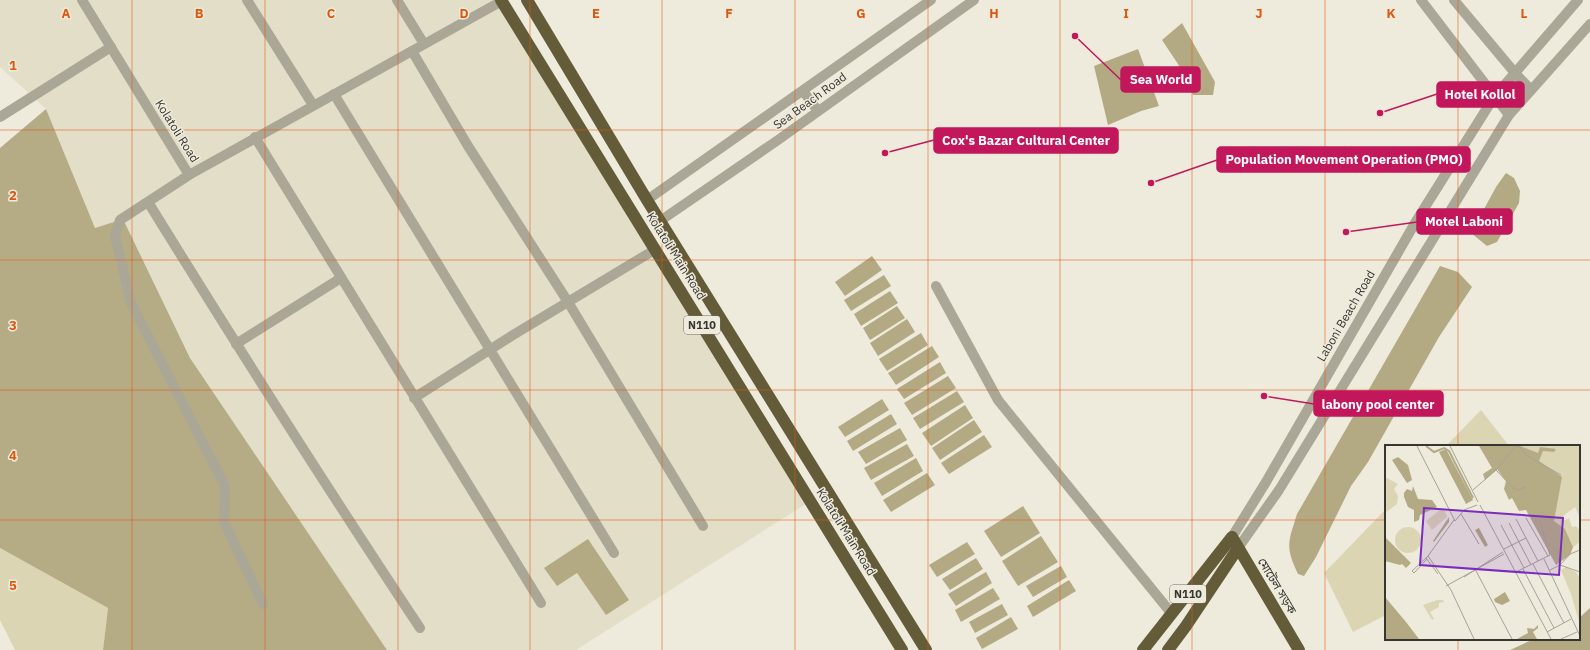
<svg xmlns="http://www.w3.org/2000/svg" width="1590" height="650" font-family="'IBM Plex Sans','Noto Sans Bengali',sans-serif">
	<style>
		.built { fill: #e3dec8 }
		.green { fill: #dcd5b4 }
		.forest { fill: #b5ac85 }
		.water { fill: #b3aa84 }
		.lines { fill: none; stroke-linecap: round; stroke-linejoin: round }
		.minor { stroke: #aba797; stroke-width: 10 }
		.highway { stroke: #645c38; stroke-width: 12 }
		.grid { fill: none; stroke: #df570e; stroke-width: 1; stroke-opacity: 0.55 }
		.labels { text-anchor: middle; stroke-width: 3; stroke-linejoin: round; paint-order: stroke }
		.shield { fill: #eeebdc; stroke: #6e6c64; stroke-width: 1 }
		.shield-label { font-size: 11px; font-weight: bold; fill: #373630 }
		.street-label { font-size: 12px; fill: #373630; stroke: #eeebdc }
		.inset-river { fill: none; stroke: #b3aa84; stroke-width: 2 }
		.inset-road { fill: none; stroke: #a5a397; stroke-width: 1 }
		.view { fill: #7b2cbf; fill-opacity: 0.15; stroke: #7b2cbf; stroke-width: 2 }
		.inset-edge { fill: none; stroke: #373630; stroke-width: 2 }
		.grid-label { font-size: 13px; text-anchor: middle; font-weight: bold; fill: #df570e; stroke: #eeebdc; stroke-width: 3; stroke-linejoin: round; paint-order: stroke }
		.leader { fill: none; stroke: #c2185b; stroke-width: 1.5 }
		.callout-dot { fill: #c2185b; stroke: #eeebdc; stroke-width: 1.5 }
		.callout { fill: #c2185b; stroke: #c2185b; stroke-width: 1.5 }
		.callout-label { font-size: 13px; text-anchor: middle; font-weight: bold; fill: #fff }
	</style>
	<rect width="100%" height="100%" fill="#eeebdc"/>
	<!-- built -->
	<path class="built" d="M0,0h505l307,500 -236,150h-189l-197,-292 -67,-139 -28,9 -49,-119 -46,-42z"/>
	<!-- green -->
	<g class="green">
		<path d="M1481,410l28,36h-63z"/>
		<path d="M1386,509v110l-2,-3 -31,16 -29,-59z"/>
		<path d="M0,548l108,60 -5,42h-88l-15,-30z"/>
	</g>
	<!-- forest -->
	<path class="forest" d="M46,109l49,119 28,-9 67,139 197,292h-284l5,-42 -108,-60v-400z"/>
	<!-- water -->
	<g class="water">
		<path d="M1182,23l33,59 -2,13h-20l-15,-31 -16,-24z"/>
		<path d="M1138,49l21,57 -18,5 -33,14 -14,-59z"/>
		<path d="M1506,173l8,5 6,13 -1,12 -22,39 -10,4 -16,-13 25,-46z"/>
		<path d="M872,256l10,14 -37,26 -10,-14z"/>
		<path d="M1440,266l18,6 14,15 -33,50 -71,125 -17,24 -35,71 -12,19 -6,-2c-13,-28 -10,-31 -1,-60z"/>
		<path d="M884,275l7,11 -40,25 -7,-11z"/>
		<path d="M890,291l8,12 -37,23 -7,-12z"/>
		<path d="M897,306l8,12 -35,22 -7,-12z"/>
		<path d="M907,319l8,13 -37,24 -8,-13z"/>
		<path d="M921,333l7,12 -41,26 -8,-12z"/>
		<path d="M932,346l7,11 -43,28 -8,-12z"/>
		<path d="M940,362l6,11 -42,26 -7,-10z"/>
		<path d="M948,376l8,12 -44,27 -8,-12z"/>
		<path d="M957,391l7,11 -44,27 -7,-11z"/>
		<path d="M882,399l7,11 -44,27 -7,-10z"/>
		<path d="M965,405l8,13 -42,28 -9,-13z"/>
		<path d="M891,414l6,10 -44,27 -6,-10z"/>
		<path d="M974,420l8,12 -42,28 -8,-12z"/>
		<path d="M900,428l7,12 -41,24 -8,-12z"/>
		<path d="M984,435l8,12 -43,27 -8,-11z"/>
		<path d="M907,444l7,12 -43,24 -7,-12z"/>
		<path d="M916,458l7,13 -41,25 -8,-13z"/>
		<path d="M927,473l8,12 -44,27 -8,-12z"/>
		<path d="M1023,506l17,27 -39,24 -17,-26z"/>
		<path d="M1041,536l17,26 -40,24 -16,-25z"/>
		<path d="M588,539l41,61 -23,15 -29,-42 -20,13 -13,-18z"/>
		<path d="M967,542l8,12 -38,23 -8,-12z"/>
		<path d="M976,558l7,11 -33,21 -8,-11z"/>
		<path d="M1061,566l6,11 -34,20 -7,-11z"/>
		<path d="M986,572l6,11 -36,23 -8,-12z"/>
		<path d="M1069,580l7,11 -43,26 -6,-11z"/>
		<path d="M993,588l7,11 -39,23 -6,-12z"/>
		<path d="M1002,604l6,11 -33,18 -6,-11z"/>
		<path d="M1590,608v42h-85h5l24,-11h45v-21z"/>
		<path d="M1011,617l7,12 -36,20 -6,-11z"/>
	</g>
	<g class="lines">
		<!-- minor -->
		<g class="minor">
			<path d="M82,0l107,175"/>
			<path d="M247,0l66,105"/>
			<path d="M397,0l27,44"/>
			<path d="M1421,0l88,115"/>
			<path d="M1454,0l61,73 16,17"/>
			<path d="M412,51l56,95 100,156 135,224"/>
			<path d="M803,91l15,20"/>
			<path d="M334,94l280,459"/>
			<path d="M0,117l111,-70"/>
			<path d="M255,137l286,466"/>
			<path d="M647,200l284,-200"/>
			<path d="M148,202c89,144 179,286 272,426"/>
			<path d="M660,221l118,-81 196,-140"/>
			<path d="M936,286l62,114 174,214"/>
			<path d="M236,344l105,-66"/>
			<path d="M414,398l99,-63 143,-86"/>
			<path d="M1232,537l34,-55 149,-259 79,-126 84,-97"/>
			<path d="M1238,548l41,-58 230,-375 81,-91"/>
			<path d="M263,604l-39,-82 1,-36 -94,-183 -16,-67 5,-16 69,-45 313,-174"/>
		</g>
		<!-- highway -->
		<g class="highway">
			<path d="M501,0l401,650"/>
			<path d="M527,0l120,200 279,450"/>
			<path d="M1143,650l89,-113 67,113"/>
			<path d="M1168,650l18,-24 52,-78"/>
		</g>
	</g>
	<!-- grid -->
	<path class="grid" d="M132,0v650M265,0v650M398,0v650M530,0v650M662,0v650M795,0v650M928,0v650M1060,0v650M1192,0v650M1325,0v650M1458,0v446M0,130h1590M0,260h1590M0,390h1590M0,520h1386M1579,520h11M1458,639v11"/>
	<g class="labels">
		<!-- shield labels -->
		<g class="shield">
			<rect x="684" y="316" width="36" height="18" rx="3"/>
			<rect x="1170" y="585" width="36" height="18" rx="3"/>
		</g>
		<g class="shield-label">
			<text x="702" y="329">N110</text>
			<text x="1188" y="598">N110</text>
		</g>
		<!-- street labels -->
		<g class="street-label">
			<text transform="translate(810 101) rotate(-36)" y="4">Sea Beach Road</text>
			<text transform="translate(177 131) rotate(58)" y="4">Kolatoli Road</text>
			<text transform="translate(676 256) rotate(58)" y="4">Kolatoli Main Road</text>
			<text transform="translate(1346 316) rotate(-60)" y="4">Laboni Beach Road</text>
			<text transform="translate(846 532) rotate(58)" y="4">Kolatoli Main Road</text>
			<text transform="translate(1277 586) rotate(59)" y="4">মোটেল সড়ক</text>
		</g>
	</g>
	<!-- overview -->
	<g transform="translate(1385 445)">
		<rect width="195" height="195" fill="#eeebdc"/>
		<path d="M108,1h87v72l-5,-11 -13,10 1,4 6,-3 3,9 4,-1 4,5v11l-7,5 -8,-18 -11,-8zM0,32l13,7 -4,5 4,7 -1,8 -12,9zM55,65l5,1 2,6 -15,13 -6,-9zM10 95a13 13 0 1 1 26 0a13 13 0 1 1-26 0ZM181,122l10,5 4,7v46l-9,-31 -10,-24zM52,155h6l2,4 -2,-2 -4,1v4l-9,5 4,7 -2,1 -9,-15z" fill="#dcd5b4"/>
		<path d="M94,1h41l18,7 2,-6 16,2 -2,3 -11,-1 -4,10 23,16 -8,44 11,8 8,18 -3,8 -14,10 -30,-55 -7,1 -7,-13 -3,2 -5,-11 2,-8 -9,-12 -12,11 -2,-6 9,-6zM0,92l26,26 -5,5 -4,-4 -2,1 -15,-4z" fill="#b5ac85"/>
		<path d="M61,4l27,51 -7,4 -27,-52zM13,12l10,8 4,15 -5,3 -15,-23zM28,41l5,13 14,1 5,7 -17,8 -1,5 -5,2v-12l-6,-3 -4,-10v-4l3,-4 5,2zM64,72v5l-15,20 -1,-1zM94,83l9,17 -3,2 -10,-17zM120,147l5,9 -8,4 -7,-3 -1,-3zM0,152l21,25 13,17h-34zM153,180v3l-5,4 4,7h-20l11,-6 -1,-5 7,1z" fill="#b3aa84"/>
		<path class="inset-river" d="M41,1l8,6 10,-4 5,3 24,47"/>
		<path class="inset-road" d="M32,1l38,75 9,-11 13,-5M65,1l28,56M111,25l18,-22 5,-2 7,9 35,20M88,45l23,-20 17,18 5,2 8,-3M95,60l71,134M76,69l18,30M141,73l22,38M131,74l22,42M124,78l22,42M116,80l23,43M119,104l22,-11M43,111l23,34 23,49M41,113l12,16M159,114l36,77M148,119l31,59M175,120l10,-11 10,-4M90,124l37,70M138,124l31,59M165,125l10,-5 20,7M131,127l34,-17 -10,-34M29,128l-2,-2 16,-15 26,-36M29,128l13,-14M79,132l39,-25M61,141l58,-32M162,187l24,-13M176,194l16,-7"/>
		<path class="view" d="M39,63l139,10 -4,57 -139,-10z"/>
		<rect width="195" height="195" class="inset-edge"/>
	</g>
	<g class="grid-label">
		<text x="66" y="18">A</text>
		<text x="199" y="18">B</text>
		<text x="331" y="18">C</text>
		<text x="464" y="18">D</text>
		<text x="596" y="18">E</text>
		<text x="729" y="18">F</text>
		<text x="861" y="18">G</text>
		<text x="994" y="18">H</text>
		<text x="1126" y="18">I</text>
		<text x="1259" y="18">J</text>
		<text x="1391" y="18">K</text>
		<text x="1524" y="18">L</text>
		<text x="13" y="70">1</text>
		<text x="13" y="200">2</text>
		<text x="13" y="330">3</text>
		<text x="13" y="460">4</text>
		<text x="13" y="590">5</text>
	</g>
	<!-- callouts -->
	<path class="leader" d="M1075 36L1121 80M1380 113L1437 94M885 153L934 140M1151 183L1217 160M1346 232L1417 222M1264 396L1314 404"/>
	<g class="callout-dot">
		<circle cx="1075" cy="36" r="4"/>
		<circle cx="1380" cy="113" r="4"/>
		<circle cx="885" cy="153" r="4"/>
		<circle cx="1151" cy="183" r="4"/>
		<circle cx="1346" cy="232" r="4"/>
		<circle cx="1264" cy="396" r="4"/>
	</g>
	<g class="callout">
		<rect x="1121" y="67" width="79" height="25" rx="4"/>
		<rect x="1437" y="82" width="87" height="25" rx="4"/>
		<rect x="934" y="128" width="184" height="25" rx="4"/>
		<rect x="1217" y="147" width="253" height="25" rx="4"/>
		<rect x="1417" y="209" width="95" height="25" rx="4"/>
		<rect x="1314" y="391" width="129" height="25" rx="4"/>
	</g>
	<g class="callout-label">
		<text x="1161" y="84">Sea World</text>
		<text x="1480" y="99">Hotel Kollol</text>
		<text x="1026" y="145">Cox's Bazar Cultural Center</text>
		<text x="1344" y="164">Population Movement Operation (PMO)</text>
		<text x="1464" y="226">Motel Laboni</text>
		<text x="1378" y="409">labony pool center</text>
	</g>
</svg>
